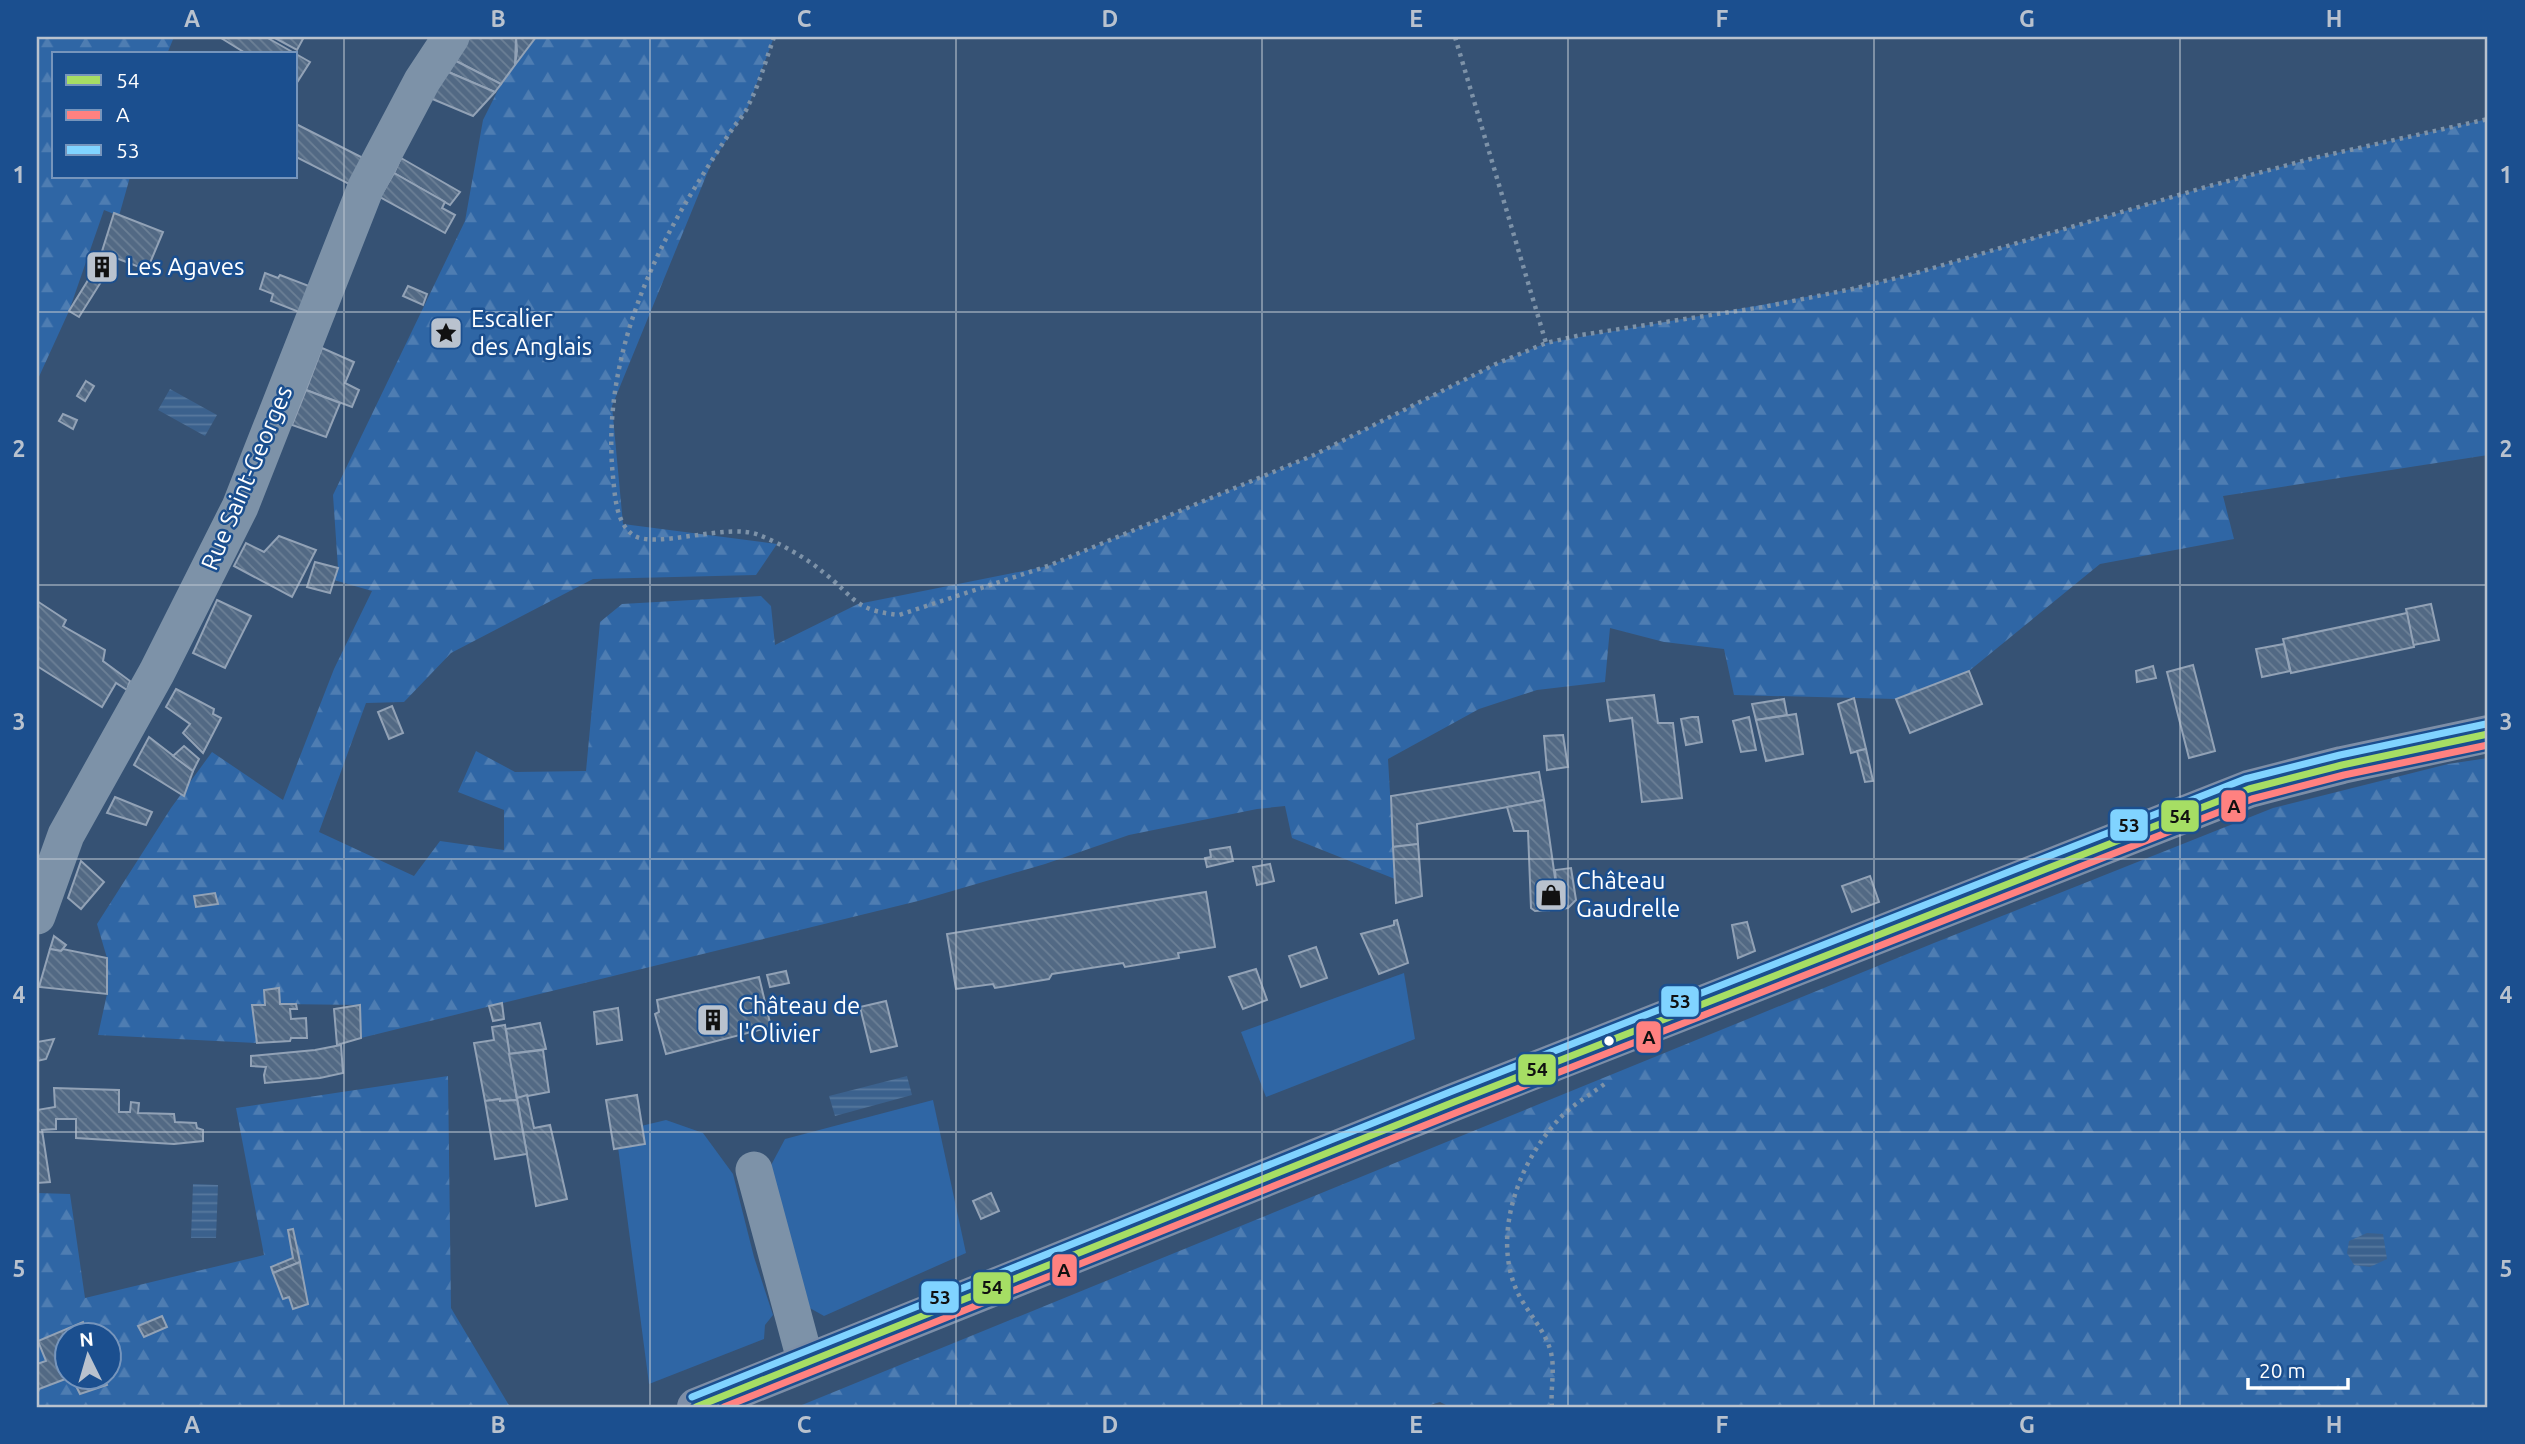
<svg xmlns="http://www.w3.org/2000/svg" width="2525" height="1444" font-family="Ubuntu,sans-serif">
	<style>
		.green { fill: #2f66a5 }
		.forest { fill: url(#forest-firs); fill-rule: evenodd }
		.water { fill: url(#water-rules) }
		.building { fill: url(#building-back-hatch); stroke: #92a2b6; stroke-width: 2 }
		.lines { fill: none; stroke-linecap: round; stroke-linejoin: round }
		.path { stroke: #7d92a8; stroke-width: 4.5; stroke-dasharray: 3.5 5; stroke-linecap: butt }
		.minor { stroke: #7d92a8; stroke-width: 37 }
		.major { stroke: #7d8ea7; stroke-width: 38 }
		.bus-1-casing { stroke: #1b4f8f; stroke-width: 12 }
		.bus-2-casing { stroke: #1b4f8f; stroke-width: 12 }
		.bus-3-casing { stroke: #1b4f8f; stroke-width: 12 }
		.bus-1 { stroke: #a6de64; stroke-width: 7 }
		.bus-2 { stroke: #ff8180; stroke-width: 7 }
		.bus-3 { stroke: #80d3ff; stroke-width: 7 }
		.grid { fill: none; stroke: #b9c2ce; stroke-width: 2; stroke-opacity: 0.55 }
		.bus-dot { fill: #fff; stroke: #1b4f8f; stroke-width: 2.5 }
		.labels { text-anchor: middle; stroke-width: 5; stroke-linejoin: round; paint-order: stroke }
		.poi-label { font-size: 24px; fill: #fff; stroke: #1b4f8f; text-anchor: start }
		.street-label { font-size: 24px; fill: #fff; stroke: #1b4f8f }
		.line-badge { stroke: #1b4f8f; stroke-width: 2.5 }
		.pale-badge-label { font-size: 19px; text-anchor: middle; font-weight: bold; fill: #111 }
		.neatline { fill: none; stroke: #b9c2ce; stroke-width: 2.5 }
		.grid-label { font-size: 23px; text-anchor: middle; font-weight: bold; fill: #b9c2ce }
	</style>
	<defs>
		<pattern id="forest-firs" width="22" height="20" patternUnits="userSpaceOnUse" patternTransform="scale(1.75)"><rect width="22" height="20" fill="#2f66a5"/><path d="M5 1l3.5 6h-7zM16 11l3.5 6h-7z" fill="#4e7db2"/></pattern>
		<pattern id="water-rules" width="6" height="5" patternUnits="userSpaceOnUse" patternTransform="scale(1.75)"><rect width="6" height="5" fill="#3b618d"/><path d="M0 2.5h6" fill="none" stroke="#58799e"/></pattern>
		<pattern id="building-back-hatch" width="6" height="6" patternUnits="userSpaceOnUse" patternTransform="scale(1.75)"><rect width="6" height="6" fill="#526984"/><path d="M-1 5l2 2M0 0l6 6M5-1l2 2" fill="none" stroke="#6c8096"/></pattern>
	</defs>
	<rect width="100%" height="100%" fill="#365274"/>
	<!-- green -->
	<g class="green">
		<path d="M1404,973l11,66 -149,58 -25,-65z"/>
		<path d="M933,1100l33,153 -142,63 -16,-9 -39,-138 16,-30z"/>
		<path d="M666,1120l37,13 30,41 21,83 19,58 -8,10 -1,14 -115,45 -33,-252z"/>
	</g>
	<!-- forest -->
	<g class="forest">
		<path d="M37,37h137l-7,17h-113v123h76l-11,39 -15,-6 -35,101 -32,70z"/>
		<path d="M536,37h238l-26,70 -37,57 -99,242 11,118 154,20 -21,31 -163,4 -142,74 -47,49 -38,1 -47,129 95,44 26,-35 64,9v-40l-46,-18 18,-41 39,21 71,-1 14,-149 22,-18 139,-8 10,10 4,39 83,-41 190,-38 266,-111 182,-91 50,-21 306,-54 61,-15 293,-87 108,-29 174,-39v336l-265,41 11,43 -134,25 -131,107 -73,28 -162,-4 -10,-46 -60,-7 -54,-14 -5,54 -68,8 -58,19 -91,50 7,120 -103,-41 -7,-32 -28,3 -128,26 -84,29 -127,37 -557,137 -1,-33 -80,-1 -1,-16 -15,2 1,15 -12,1 4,37 -159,-8 9,-41v-36l-10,-34 74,-116 41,-56 71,48 51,-131 38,-78 -38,-11 4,-12 -5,-73 132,-274 18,-101 18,-36z"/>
		<path d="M2488,758v649h-1038l-10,-5 -16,5h-627l1137,-464 339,-135 175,-44z"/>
		<path d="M448,1076l3,232 59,99h-473v-214l33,1 15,104 179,-43 -28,-147zM66,1336h42v42h-42z"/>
	</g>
	<!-- water -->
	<g class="water">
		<path d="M170,389l47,26 -12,21 -47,-26z"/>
		<path d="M907,1076l5,19 -77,21 -6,-20z"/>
		<path d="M193,1184l25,1 -2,53h-25z"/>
		<path d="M2367,1233l16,1 4,25 -17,8 -16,-2 -7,-12 2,-12z"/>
	</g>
	<!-- building -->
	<g class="building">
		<path d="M266,37l44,25 -14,22v-30h-49l-26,-16z"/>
		<path d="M273,37h31l-7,13z"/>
		<path d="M470,37h46l-1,28 -14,19 -47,-24z"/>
		<path d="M516,37h20l-21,28 2,-14z"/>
		<path d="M454,60l47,24 -6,8 -49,-21z"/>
		<path d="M446,71l49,21 -22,24 -43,-18z"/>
		<path d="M296,124l67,34 -14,26 -53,-27z"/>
		<path d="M401,158l59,34 -10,13 -56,-32z"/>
		<path d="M394,173l51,29 -3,6 13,7 -10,18 -65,-36z"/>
		<path d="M114,213l49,19 -16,38 -31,-12 -37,59 -10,-6 29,-47z"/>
		<path d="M265,273l13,5 2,-3 29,11 -10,26 -28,-11 2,-7 -13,-5z"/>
		<path d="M408,286l19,8 -4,11 -20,-9z"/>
		<path d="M322,348l32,14 -9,21 14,7 -7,17 -46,-17z"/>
		<path d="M86,381l8,5 -9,15 -8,-5z"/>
		<path d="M306,390l34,13 -14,34 -34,-12z"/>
		<path d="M63,414l14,6 -4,9 -14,-8z"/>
		<path d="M279,536l37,14 -24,47 -58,-31 12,-23 18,9z"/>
		<path d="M315,562l23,6 -8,25 -23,-6z"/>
		<path d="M217,600l34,16 -26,52 -32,-15z"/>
		<path d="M37,601l29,19 -3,6 42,24 -2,11 27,20 -3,9 -11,-7 -14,24 -65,-41z"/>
		<path d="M2431,604l8,36 -26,5 -7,-36z"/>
		<path d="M2407,613l7,34 -123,26 -8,-34z"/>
		<path d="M2284,644l6,27 -28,6 -6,-28z"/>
		<path d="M2193,665l22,86 -26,7 -22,-86z"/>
		<path d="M2153,666l3,12 -19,4 -1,-11z"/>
		<path d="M1969,671l13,33 -72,29 -14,-34z"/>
		<path d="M176,689l38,20 -1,5 8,4 -18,35 -20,-20 7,-9 -24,-17z"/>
		<path d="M1654,695l4,28h15l9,75 -40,4 -10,-84 -22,3 -3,-21z"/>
		<path d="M1854,698l12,51 -15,4 -13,-49z"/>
		<path d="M1784,699l3,16 -31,5 -4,-16z"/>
		<path d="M392,706l11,27 -14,6 -11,-27z"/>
		<path d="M1796,714l7,40 -37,7 -10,-41z"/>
		<path d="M1692,717h6l4,25 -16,3 -5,-26z"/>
		<path d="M1749,717l7,33 -15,2 -8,-31z"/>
		<path d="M1563,735l5,32 -21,3 -3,-34z"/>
		<path d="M149,737l44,34 -9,25 -50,-31z"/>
		<path d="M184,746l15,13 -6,12 -20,-15z"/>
		<path d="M1866,749l7,32 -8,1 -8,-31z"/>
		<path d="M1539,772l5,28 -127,24 1,20 -25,3 -2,-51z"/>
		<path d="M115,797l37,15 -6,13 -39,-12z"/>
		<path d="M1544,800l13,92 -7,18 -15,1 -4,-3 -3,-77h-14l-7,-24z"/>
		<path d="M1418,844l4,52 -26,7 -3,-56z"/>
		<path d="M1230,847l3,14 -26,6 -2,-9 6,-1 -1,-7z"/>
		<path d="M81,861l23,21 -23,27 -13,-11z"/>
		<path d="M1270,864l4,17 -17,4 -4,-18z"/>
		<path d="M1571,868l5,32 -8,8 -18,2 7,-18 -2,-22z"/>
		<path d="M1870,876l9,26 -27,10 -10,-26z"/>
		<path d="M1206,892l9,55 -37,6 1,5 -54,9 -2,-4 -71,11 -3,5 -54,9 -2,-4 -37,5 -9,-55z"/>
		<path d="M215,893l3,11 -22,3 -2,-11z"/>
		<path d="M1397,920l11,43 -29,11 -18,-40 33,-9v-4z"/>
		<path d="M1747,922l8,29 -17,7 -6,-33z"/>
		<path d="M54,936l12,9 -5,6 -11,-2z"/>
		<path d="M1316,947l11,31 -26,9 -12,-31z"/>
		<path d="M50,949l11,2 2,-2 44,9v36l-68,-7z"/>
		<path d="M1256,969l11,31 -24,9 -14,-32z"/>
		<path d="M786,971l3,12 -19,4 -3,-12z"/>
		<path d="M759,977l12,50 -105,27 -11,-40 4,-2 -2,-12z"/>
		<path d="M279,988l1,16h16l1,5h-7l1,10 15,-1 1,20h-16l-1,3 -33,2 -5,-38h13l-1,-15z"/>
		<path d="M886,1001l11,45 -26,6 -11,-45z"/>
		<path d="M502,1003l2,16 -11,2 -4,-15z"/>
		<path d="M360,1005l1,33 -24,7 -3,-36z"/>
		<path d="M618,1008l4,32 -25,4 -3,-32z"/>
		<path d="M540,1023l6,26 -37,5 -3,-25z"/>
		<path d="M505,1025l12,75 -17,1v-2l-15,2 -11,-58 20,-3 -2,-13z"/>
		<path d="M54,1039l-8,20 -9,2v-19z"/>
		<path d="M341,1045l2,28 -23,5 -55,5 -1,-8 2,-8 -15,-1v-10l64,-6z"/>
		<path d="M543,1050l6,42 -32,6 -8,-44z"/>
		<path d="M54,1088l65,2v22h11l1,-10 8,1 -1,10 36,1 1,8 21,1 1,5 6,2v11l-29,3 -98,-6v-19h-20v10l-14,1 8,52 -13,1v-73l18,-3z"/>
		<path d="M527,1095l7,33 16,-3 17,74 -31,7 -19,-108z"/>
		<path d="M637,1095l8,49 -31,5 -8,-49z"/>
		<path d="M500,1099v2l17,-1 10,54 -32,5 -10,-58z"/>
		<path d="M991,1193l8,18 -18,8 -8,-18z"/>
		<path d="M293,1229l7,33 -27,11 -2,-6 22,-9 -5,-28z"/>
		<path d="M300,1262l8,42 -15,5 -4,-12 -6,2 -10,-26z"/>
		<path d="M162,1316l5,11 -23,10 -6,-11z"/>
		<path d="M83,1322l5,14h-22v42h2l-29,11 -2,6v-31l9,-3 -8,-20z"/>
		<path d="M72,1378h32l3,7 -27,9z"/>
	</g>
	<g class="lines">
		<!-- path -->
		<g class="path">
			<path d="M774,37c-8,23 -15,48 -26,69 -3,8 -10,15 -15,22 -17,25 -33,51 -48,76 -48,82 -82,177 -72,273 2,19 3,46 20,58 22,15 94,-13 126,0 22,9 46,22 64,37 33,26 30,38 76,43l149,-49 266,-111 182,-91 50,-21 35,-8 182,-28 89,-18 61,-15 293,-87 108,-29 174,-39"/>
			<path d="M1455,37l91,306"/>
			<path d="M1552,1407c-2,-19 4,-39 -2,-58 -7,-22 -25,-39 -34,-60 -24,-57 4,-129 44,-171 13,-14 32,-24 47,-36"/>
		</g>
		<!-- minor -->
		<g class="minor">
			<path d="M37,916l29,-81 91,-163 83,-165 126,-320 56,-106 29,-44"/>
			<path d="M754,1170l52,193"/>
		</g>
		<!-- major -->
		<path class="major" d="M696,1407l758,-305 795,-313 93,-24 146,-31"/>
		<defs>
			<path id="bus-1" d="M696,1407l758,-305 795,-313 93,-24 146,-31"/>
			<path id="bus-2" d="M724,1407l734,-295 794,-313 92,-24 144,-30"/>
			<path id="bus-3" d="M692,1397l758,-305 795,-313 95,-24 146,-31"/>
		</defs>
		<!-- bus-1 casing -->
		<use href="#bus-1" class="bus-1-casing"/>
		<!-- bus-2 casing -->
		<use href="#bus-2" class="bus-2-casing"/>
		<!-- bus-3 casing -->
		<use href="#bus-3" class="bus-3-casing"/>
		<!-- bus-1 -->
		<use href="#bus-1" class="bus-1"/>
		<!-- bus-2 -->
		<use href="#bus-2" class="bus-2"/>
		<!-- bus-3 -->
		<use href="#bus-3" class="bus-3"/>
	</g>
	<!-- grid -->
	<path class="grid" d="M344,37v1370M650,37v1370M956,37v1370M1262,37v1370M1568,37v1370M1874,37v1370M2180,37v1370M37,312h2451M37,585h2451M37,859h2451M37,1132h2451"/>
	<!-- icons -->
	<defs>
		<symbol id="building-square" viewBox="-11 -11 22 22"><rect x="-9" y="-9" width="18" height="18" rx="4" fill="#b9c2ce" stroke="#1b4f8f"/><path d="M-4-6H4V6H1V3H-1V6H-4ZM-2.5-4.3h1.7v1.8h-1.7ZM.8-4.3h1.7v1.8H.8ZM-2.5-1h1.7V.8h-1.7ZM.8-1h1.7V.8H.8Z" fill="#111"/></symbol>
		<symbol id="sight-square" viewBox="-11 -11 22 22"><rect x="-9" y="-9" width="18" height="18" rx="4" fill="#b9c2ce" stroke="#1b4f8f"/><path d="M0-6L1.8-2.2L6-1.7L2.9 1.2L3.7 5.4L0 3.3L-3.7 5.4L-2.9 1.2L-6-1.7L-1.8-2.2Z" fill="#111"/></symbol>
		<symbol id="shop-square" viewBox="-11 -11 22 22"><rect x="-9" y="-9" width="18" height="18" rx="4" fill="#b9c2ce" stroke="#1b4f8f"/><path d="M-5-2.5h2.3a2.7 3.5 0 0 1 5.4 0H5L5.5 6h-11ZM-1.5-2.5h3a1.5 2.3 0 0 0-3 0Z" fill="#111"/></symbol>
	</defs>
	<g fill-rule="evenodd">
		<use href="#building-square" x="83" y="248" width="38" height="38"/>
		<use href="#sight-square" x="427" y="314" width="38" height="38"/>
		<use href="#shop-square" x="1532" y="876" width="38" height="38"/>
		<use href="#building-square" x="694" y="1001" width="38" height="38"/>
	</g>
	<!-- markers -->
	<circle class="bus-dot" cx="1609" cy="1041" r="6"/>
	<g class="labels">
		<!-- poi labels -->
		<g class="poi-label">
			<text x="126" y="275">Les Agaves</text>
			<text x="471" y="327">Escalier<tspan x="471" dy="28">des Anglais</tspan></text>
			<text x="1576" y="889">Château<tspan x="1576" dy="28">Gaudrelle</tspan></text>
			<text x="738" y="1014">Château de<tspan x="738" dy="28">l'Olivier</tspan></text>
		</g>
		<!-- street labels -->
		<g class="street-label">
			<text transform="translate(247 478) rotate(-67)" y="8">Rue Saint-Georges</text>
		</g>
	</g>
	<g class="line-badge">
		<rect x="2220" y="789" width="27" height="34" rx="7" fill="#ff8180"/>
		<rect x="2160" y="799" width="40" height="34" rx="7" fill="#a6de64"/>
		<rect x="2109" y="808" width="40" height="34" rx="7" fill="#80d3ff"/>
		<rect x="1660" y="985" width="40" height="33" rx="7" fill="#80d3ff"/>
		<rect x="1635" y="1020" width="27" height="34" rx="7" fill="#ff8180"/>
		<rect x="1517" y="1053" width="40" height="33" rx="7" fill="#a6de64"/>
		<rect x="1051" y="1253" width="27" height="34" rx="7" fill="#ff8180"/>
		<rect x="972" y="1271" width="40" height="34" rx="7" fill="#a6de64"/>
		<rect x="920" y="1280" width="40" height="34" rx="7" fill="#80d3ff"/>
	</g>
	<g class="pale-badge-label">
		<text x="2234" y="813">A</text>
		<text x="2180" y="823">54</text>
		<text x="2129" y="832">53</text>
		<text x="1680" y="1008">53</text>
		<text x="1649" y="1044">A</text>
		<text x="1537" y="1076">54</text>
		<text x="1064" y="1277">A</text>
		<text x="992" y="1294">54</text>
		<text x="940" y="1304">53</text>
	</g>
	<!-- border -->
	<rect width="2525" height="1444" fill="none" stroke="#1b4f8f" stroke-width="77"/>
	<!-- legend -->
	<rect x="52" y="52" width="245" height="126" fill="#1b4f8f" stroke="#7695bc" stroke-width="2"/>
	<rect x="66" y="75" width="35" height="10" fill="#a6de64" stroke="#7695bc" stroke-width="2"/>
	<text x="116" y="88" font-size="21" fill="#ffffff">54</text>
	<rect x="66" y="110" width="35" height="10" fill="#ff8180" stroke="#7695bc" stroke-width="2"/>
	<text x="116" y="122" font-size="21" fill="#ffffff">A</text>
	<rect x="66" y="145" width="35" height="10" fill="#80d3ff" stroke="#7695bc" stroke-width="2"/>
	<text x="116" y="158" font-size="21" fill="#ffffff">53</text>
	<!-- north arrow -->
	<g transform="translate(88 1356) rotate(355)"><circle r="33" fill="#1b4f8f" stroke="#7695bc" stroke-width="2"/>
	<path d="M0-5L12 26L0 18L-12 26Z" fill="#b9c2ce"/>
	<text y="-10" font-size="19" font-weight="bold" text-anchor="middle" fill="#ffffff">N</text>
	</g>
	<!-- scale -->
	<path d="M2248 1378v10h100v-10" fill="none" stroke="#ffffff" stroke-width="3.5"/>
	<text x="2259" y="1378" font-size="21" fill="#ffffff" stroke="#1b4f8f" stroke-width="5" paint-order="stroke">20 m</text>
	<rect x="38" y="38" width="2448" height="1368" class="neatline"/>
	<g class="grid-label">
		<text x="192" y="27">A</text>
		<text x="498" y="27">B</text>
		<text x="804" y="27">C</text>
		<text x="1110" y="27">D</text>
		<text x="1416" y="27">E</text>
		<text x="1722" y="27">F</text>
		<text x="2027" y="27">G</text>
		<text x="2334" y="27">H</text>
		<text x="19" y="183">1</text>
		<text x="2506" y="183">1</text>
		<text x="19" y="457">2</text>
		<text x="2506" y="457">2</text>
		<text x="19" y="730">3</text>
		<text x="2506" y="730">3</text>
		<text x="19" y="1003">4</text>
		<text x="2506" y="1003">4</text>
		<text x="19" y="1277">5</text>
		<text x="2506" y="1277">5</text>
		<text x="192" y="1433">A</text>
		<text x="498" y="1433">B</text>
		<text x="804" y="1433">C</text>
		<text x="1110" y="1433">D</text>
		<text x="1416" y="1433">E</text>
		<text x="1722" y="1433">F</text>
		<text x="2027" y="1433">G</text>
		<text x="2334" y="1433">H</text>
	</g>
</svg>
